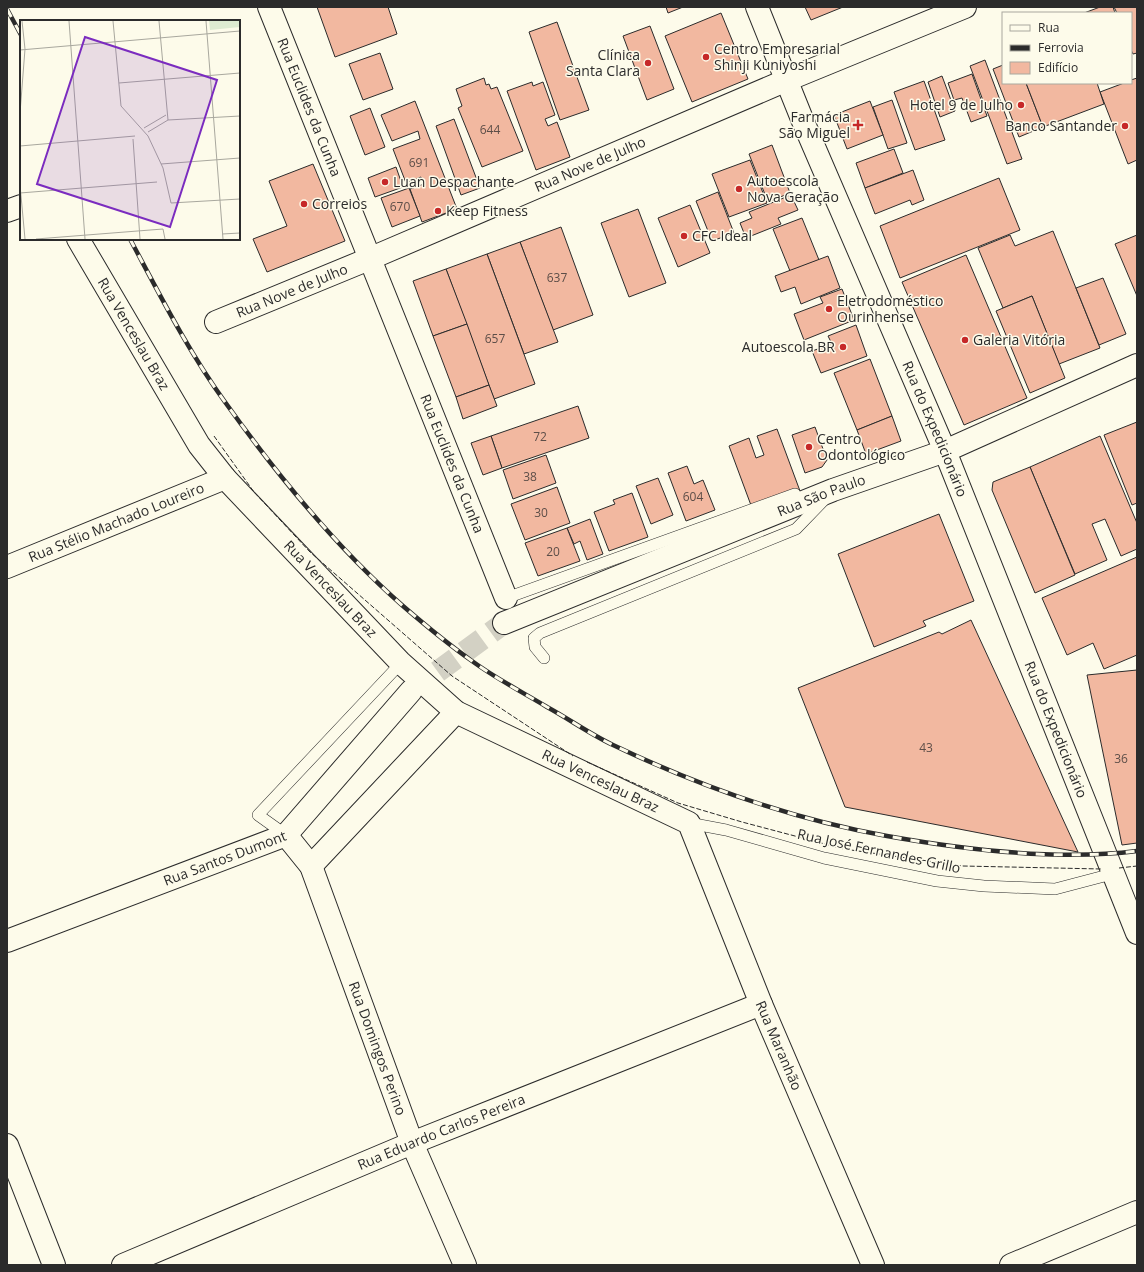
<svg xmlns="http://www.w3.org/2000/svg" width="1144" height="1272" font-family="'Open Sans',sans-serif">
	<style>
		.building { fill: #f2b8a0; stroke: #2b2b2b }
		.lines { fill: none; stroke-linecap: round; stroke-linejoin: round }
		.secondary-tunnel { stroke: #d3d1c4; stroke-width: 22; stroke-dasharray: 22 11; stroke-linecap: butt }
		.lane-casing { stroke: #2b2b2b; stroke-width: 12 }
		.street-casing { stroke: #2b2b2b; stroke-width: 24 }
		.secondary-casing { stroke: #2b2b2b; stroke-width: 24 }
		.lane { stroke: #fdfbea; stroke-width: 11 }
		.street { stroke: #fdfbea; stroke-width: 22 }
		.secondary { stroke: #fdfbea; stroke-width: 22 }
		.rail-casing { stroke: #2b2b2b; stroke-width: 4.5 }
		.rail { stroke: #fdfbea; stroke-width: 3; stroke-dasharray: 9; stroke-linecap: butt }
		.fence { stroke: #2b2b2b; stroke-width: 1; stroke-dasharray: 5 2; stroke-linecap: butt }
		.poi-dot { fill: #c62828; stroke: #fdfbea; stroke-width: 1.5 }
		.labels { text-anchor: middle; stroke-width: 3; stroke-linejoin: round; paint-order: stroke }
		.number-label { font-size: 12px; fill: #5d4e48 }
		.poi-label { font-size: 14px; fill: #2b2b2b; stroke: #fdfbea; text-anchor: start }
		.street-label { font-size: 14px; fill: #2b2b2b; stroke: #fdfbea }
		.inset-road { fill: none; stroke: #a9a89e; stroke-width: 1 }
		.view { fill: #7b2cbf; fill-opacity: 0.15; stroke: #7b2cbf; stroke-width: 2 }
		.inset-edge { fill: none; stroke: #2b2b2b; stroke-width: 2 }
	</style>
	<rect width="100%" height="100%" fill="#fdfbea"/>
	<!-- building -->
	<g class="building">
		<path d="M317,7h71l9,27 -62,23z"/>
		<path d="M666,7h17l-15,6z"/>
		<path d="M805,7h38l-32,13z"/>
		<path d="M1100,7h13l2,6h-31z"/>
		<path d="M1114,7h23v46l-4,1 -2,-4v-37h-14z"/>
		<path d="M721,13l27,66 -56,23 -27,-66z"/>
		<path d="M557,22l32,88 -29,10 -31,-88z"/>
		<path d="M650,26l24,63 -27,11 -24,-64z"/>
		<path d="M380,53l13,36 -30,11 -14,-36z"/>
		<path d="M985,60l37,99 -15,5 -37,-98z"/>
		<path d="M1003,65v18h23l17,44 -24,10 -26,-68z"/>
		<path d="M972,74l15,42 -16,6 -9,-24 -8,2 -6,-17z"/>
		<path d="M942,76l13,35 -15,6 -12,-35z"/>
		<path d="M484,78l2,7 3,-1 2,5 6,-2 26,64 -41,16 -24,-59 4,-2 -6,-17z"/>
		<path d="M1137,78v82l-9,4 -28,-72 24,-9h7v-3z"/>
		<path d="M924,81l21,59 -30,10 -21,-58z"/>
		<path d="M532,82l1,4 10,-4 12,33 -10,4 3,7 9,-4 13,35 -34,13 -29,-79z"/>
		<path d="M1026,83h71l7,21 -61,23z"/>
		<path d="M892,100l15,43 -19,6 -15,-42z"/>
		<path d="M415,101l42,108 -35,13 -12,-33 14,-5 -3,-7 -15,6 -13,-34 27,-10 -2,-8 -26,10 -11,-26z"/>
		<path d="M870,101l13,34 -36,14 -13,-34z"/>
		<path d="M370,108l15,39 -20,8 -15,-39z"/>
		<path d="M454,119l26,69 -19,7 -25,-69z"/>
		<path d="M772,145l18,48 -22,9 -19,-48z"/>
		<path d="M894,149l9,24 -38,15 -9,-25z"/>
		<path d="M750,160l17,43 -38,14 -17,-43z"/>
		<path d="M313,164l32,77 -78,31 -14,-33 34,-13 -18,-45z"/>
		<path d="M396,167l7,20 -28,10 -7,-19z"/>
		<path d="M913,170l11,30 -12,5 -2,-5 -35,14 -10,-26z"/>
		<path d="M999,178l21,52 -120,48 -20,-52z"/>
		<path d="M409,188l11,28 -28,11 -11,-29z"/>
		<path d="M718,192l16,41 -22,8 -16,-40z"/>
		<path d="M791,195l7,15 -20,8 3,6 -35,14 -6,-15 12,-5 -3,-6z"/>
		<path d="M690,205l20,48 -32,14 -20,-49z"/>
		<path d="M638,209l28,74 -37,14 -28,-74z"/>
		<path d="M802,218l17,42 -29,11 -17,-42z"/>
		<path d="M561,227l32,88 -40,15 -33,-88z"/>
		<path d="M1053,231l47,117 -41,16 -27,-68 -29,12 -25,-60 32,-13 5,11z"/>
		<path d="M1137,235v61l-22,-52z"/>
		<path d="M520,242l38,100 -34,12 -37,-100z"/>
		<path d="M487,254l48,130 -41,15 -48,-130z"/>
		<path d="M966,255l61,143 -63,27 -62,-143z"/>
		<path d="M828,256l12,32 -39,16 -6,-17 -14,5 -6,-16z"/>
		<path d="M446,269l21,55 -34,12 -20,-55z"/>
		<path d="M1103,278l23,56 -27,11 -23,-57z"/>
		<path d="M842,289l12,31 -50,20 -10,-26 29,-11 -3,-6z"/>
		<path d="M1032,296l33,82 -35,15 -34,-82z"/>
		<path d="M467,324l22,61 -33,12 -23,-61z"/>
		<path d="M856,325l11,31 -46,17 -9,-22 20,-7 -4,-8z"/>
		<path d="M870,359l22,57 -35,14 -23,-57z"/>
		<path d="M489,385l8,21 -34,13 -7,-22z"/>
		<path d="M578,406l11,32 -87,30 -11,-32z"/>
		<path d="M892,416l9,25 -35,13 -9,-24z"/>
		<path d="M1137,422v81l-5,2 -28,-70z"/>
		<path d="M815,427l12,33 -5,7 -17,6 -13,-38z"/>
		<path d="M777,429l23,62 -48,17 -23,-62 20,-8 7,20 8,-3 -7,-19z"/>
		<path d="M491,436l11,32 -19,7 -12,-32z"/>
		<path d="M1100,436l37,87v26l-16,7 -16,-37 -13,5 15,36 -32,14 -45,-107z"/>
		<path d="M546,455l10,28 -43,16 -10,-29z"/>
		<path d="M687,466l7,18 9,-4 12,30 -29,11 -18,-48z"/>
		<path d="M1030,467l45,108 -40,18 -43,-103 1,-8z"/>
		<path d="M658,478l15,37 -22,9 -15,-38z"/>
		<path d="M557,487l13,36 -45,17 -14,-36z"/>
		<path d="M632,493l16,44 -39,14 -15,-39 21,-8 -2,-4z"/>
		<path d="M939,514l35,87 -51,20 3,5 -52,21 -36,-93z"/>
		<path d="M590,519l13,35 -16,6 -7,-19 -6,3 -7,-16z"/>
		<path d="M567,528l13,33 -42,15 -13,-33z"/>
		<path d="M1137,557v98l-33,14 -11,-26 -26,12 -25,-57z"/>
		<path d="M971,620l107,232 -233,-45 -47,-119 141,-56 3,2z"/>
		<path d="M1137,670v173l-15,2 -35,-170z"/>
	</g>
	<g class="lines">
		<!-- secondary-tunnel -->
		<path class="secondary-tunnel" d="M411,691l93,-68"/>
		<defs>
			<g id="lane">
				<path d="M506,598l289,-104"/>
				<path d="M544,658l-9,-11 -1,-9 6,-5 256,-104 29,-30"/>
				<path d="M689,823l37,7 98,28 113,23 47,5 71,3 57,-15"/>
				<path d="M286,835l-28,-20 143,-152"/>
			</g>
			<g id="street">
				<path id="s1" d="M269,7l237,591"/>
				<path d="M7,211l14,-5"/>
				<path id="s2" d="M78,239l121,206 26,33 176,185 55,49 233,111 72,181 112,261"/>
				<path id="s3" d="M216,322l153,-63 418,-179"/>
				<path d="M945,451l192,-86"/>
				<path id="s4" d="M7,567l218,-89"/>
				<path id="s5" d="M286,835l25,31 101,277 53,122"/>
				<path d="M311,866l145,-154"/>
				<path d="M7,1145l47,120"/>
				<path id="s6" d="M123,1265l289,-122 349,-139"/>
			</g>
			<g id="secondary">
				<path id="s7" d="M757,7l45,112 143,332 192,482"/>
				<path d="M787,80l178,-73"/>
				<path id="s8" d="M504,623l329,-133 112,-39"/>
				<path id="s9" d="M7,941l279,-106 125,-144"/>
				<path d="M1011,1265l126,-53"/>
			</g>
		</defs>
		<!-- lane casing -->
		<use href="#lane" class="lane-casing"/>
		<!-- street casing -->
		<use href="#street" class="street-casing"/>
		<!-- secondary casing -->
		<use href="#secondary" class="secondary-casing"/>
		<!-- lane -->
		<use href="#lane" class="lane"/>
		<!-- street -->
		<use href="#street" class="street"/>
		<!-- secondary -->
		<use href="#secondary" class="secondary"/>
		<defs>
			<g id="rail">
				<path d="M7,9l14,26"/>
				<path d="M130,239c30,56 58,112 95,163 50,70 113,147 178,204 22,19 45,38 69,55 23,17 50,31 75,46 22,12 43,27 66,38 86,41 179,74 274,91 79,14 170,25 250,15"/>
			</g>
		</defs>
		<!-- rail casing -->
		<use href="#rail" class="rail-casing"/>
		<!-- rail -->
		<use href="#rail" class="rail"/>
		<!-- fence -->
		<g class="fence">
			<path d="M214,436l40,56 56,60 142,124 121,80"/>
			<path d="M587,762l91,41 64,19 102,27 119,17 138,3"/>
			<path d="M1119,868l18,-2"/>
		</g>
	</g>
	<!-- markers -->
	<g class="poi-dot">
		<circle cx="706" cy="57" r="4"/>
		<circle cx="648" cy="63" r="4"/>
		<circle cx="1021" cy="105" r="4"/>
		<path d="M856 119h4v4h4v4h-4v4h-4v-4h-4v-4h4z"/>
		<circle cx="1125" cy="126" r="4"/>
		<circle cx="385" cy="182" r="4"/>
		<circle cx="739" cy="189" r="4"/>
		<circle cx="304" cy="204" r="4"/>
		<circle cx="438" cy="211" r="4"/>
		<circle cx="684" cy="236" r="4"/>
		<circle cx="829" cy="309" r="4"/>
		<circle cx="965" cy="340" r="4"/>
		<circle cx="843" cy="347" r="4"/>
		<circle cx="809" cy="447" r="4"/>
	</g>
	<g class="labels">
		<!-- number labels -->
		<g class="number-label">
			<text x="490" y="134">644</text>
			<text x="419" y="167">691</text>
			<text x="400" y="211">670</text>
			<text x="557" y="282">637</text>
			<text x="495" y="343">657</text>
			<text x="540" y="441">72</text>
			<text x="530" y="481">38</text>
			<text x="693" y="501">604</text>
			<text x="541" y="517">30</text>
			<text x="553" y="556">20</text>
			<text x="926" y="752">43</text>
			<text x="1121" y="763">36</text>
		</g>
		<!-- poi labels -->
		<g class="poi-label">
			<text x="714" y="54">Centro Empresarial<tspan x="714" dy="16">Shinji Kuniyoshi</tspan></text>
			<text x="640" y="60" text-anchor="end">Clínica<tspan x="640" dy="16">Santa Clara</tspan></text>
			<text x="1013" y="110" text-anchor="end">Hotel 9 de Julho</text>
			<text x="850" y="122" text-anchor="end">Farmácia<tspan x="850" dy="16">São Miguel</tspan></text>
			<text x="1117" y="131" text-anchor="end">Banco Santander</text>
			<text x="747" y="186">Autoescola<tspan x="747" dy="16">Nova Geração</tspan></text>
			<text x="393" y="187">Luan Despachante</text>
			<text x="312" y="209">Correios</text>
			<text x="446" y="216">Keep Fitness</text>
			<text x="692" y="241">CFC Ideal</text>
			<text x="837" y="306">Eletrodoméstico<tspan x="837" dy="16">Ourinhense</tspan></text>
			<text x="973" y="345">Galeria Vitória</text>
			<text x="835" y="352" text-anchor="end">Autoescola BR</text>
			<text x="817" y="444">Centro<tspan x="817" dy="16">Odontológico</tspan></text>
		</g>
		<!-- street labels -->
		<g class="street-label">
			<text dy="5" stroke="none"><textPath href="#s1" startOffset="108">Rua Euclides da Cunha</textPath></text>
			<text dy="5" stroke="none"><textPath href="#s3" startOffset="406">Rua Nove de Julho</textPath></text>
			<text dy="5" stroke="none"><textPath href="#s3" startOffset="82">Rua Nove de Julho</textPath></text>
			<text dy="5" stroke="none"><textPath href="#s2" startOffset="110">Rua Venceslau Braz</textPath></text>
			<text dy="5" stroke="none"><textPath href="#s7" startOffset="458">Rua do Expedicionário</textPath></text>
			<text dy="5" stroke="none"><textPath href="#s1" startOffset="492">Rua Euclides da Cunha</textPath></text>
			<text dy="5" stroke="none"><textPath href="#s8" startOffset="342">Rua São Paulo</textPath></text>
			<text dy="5" stroke="none"><textPath href="#s4" startOffset="118">Rua Stélio Machado Loureiro</textPath></text>
			<text dy="5" stroke="none"><textPath href="#s2" startOffset="434">Rua Venceslau Braz</textPath></text>
			<text dy="5" stroke="none"><textPath href="#s7" startOffset="782">Rua do Expedicionário</textPath></text>
			<text dy="5" stroke="none"><textPath href="#s2" startOffset="770">Rua Venceslau Braz</textPath></text>
			<text transform="translate(879 851) rotate(12)" y="5">Rua José Fernandes Grillo</text>
			<text dy="5" stroke="none"><textPath href="#s9" startOffset="233">Rua Santos Dumont</textPath></text>
			<text dy="5" stroke="none"><textPath href="#s2" startOffset="1108">Rua Maranhão</textPath></text>
			<text dy="5" stroke="none"><textPath href="#s5" startOffset="234">Rua Domingos Perino</textPath></text>
			<text dy="5" stroke="none"><textPath href="#s6" startOffset="345">Rua Eduardo Carlos Pereira</textPath></text>
		</g>
	</g>
	<!-- overview -->
	<g transform="translate(20 20)">
		<rect width="220" height="220" fill="#fdfbea"/>
		<path d="M189,1h31v6l-30,3z" fill="#deebd1"/>
		<path class="inset-road" d="M49,1l16,218M93,1l8,85 27,30 15,32 8,35 69,-4M139,1l9,99M186,1l17,218M0,30l220,-19M99,63l121,-10M0,93l5,-64 -3,-28M124,108l22,-13M128,112l20,-12 72,-4M113,119l7,100M0,126l115,-10M141,144l79,-6M0,165l5,54M0,173l137,-11M202,214l18,-1M16,219l127,-10 2,10"/>
		<path class="view" d="M65,17l132,43 -47,147 -133,-43z"/>
		<rect width="220" height="220" class="inset-edge"/>
	</g>
	<!-- border -->
	<rect width="1144" height="1272" fill="none" stroke="#2b2b2b" stroke-width="16"/>
	<!-- legend -->
	<rect x="1002" y="12" width="130" height="72" fill="#fdfbea" stroke="#a9a89e"/>
	<rect x="1010" y="25" width="20" height="6" fill="#fdfbea" stroke="#a9a89e"/>
	<text x="1038" y="32" font-size="12" fill="#2b2b2b">Rua</text>
	<rect x="1010" y="45" width="20" height="6" fill="#2b2b2b" stroke="#a9a89e"/>
	<text x="1038" y="52" font-size="12" fill="#2b2b2b">Ferrovia</text>
	<rect x="1010" y="62" width="20" height="12" fill="#f2b8a0" stroke="#a9a89e"/>
	<text x="1038" y="72" font-size="12" fill="#2b2b2b">Edifício</text>
</svg>
